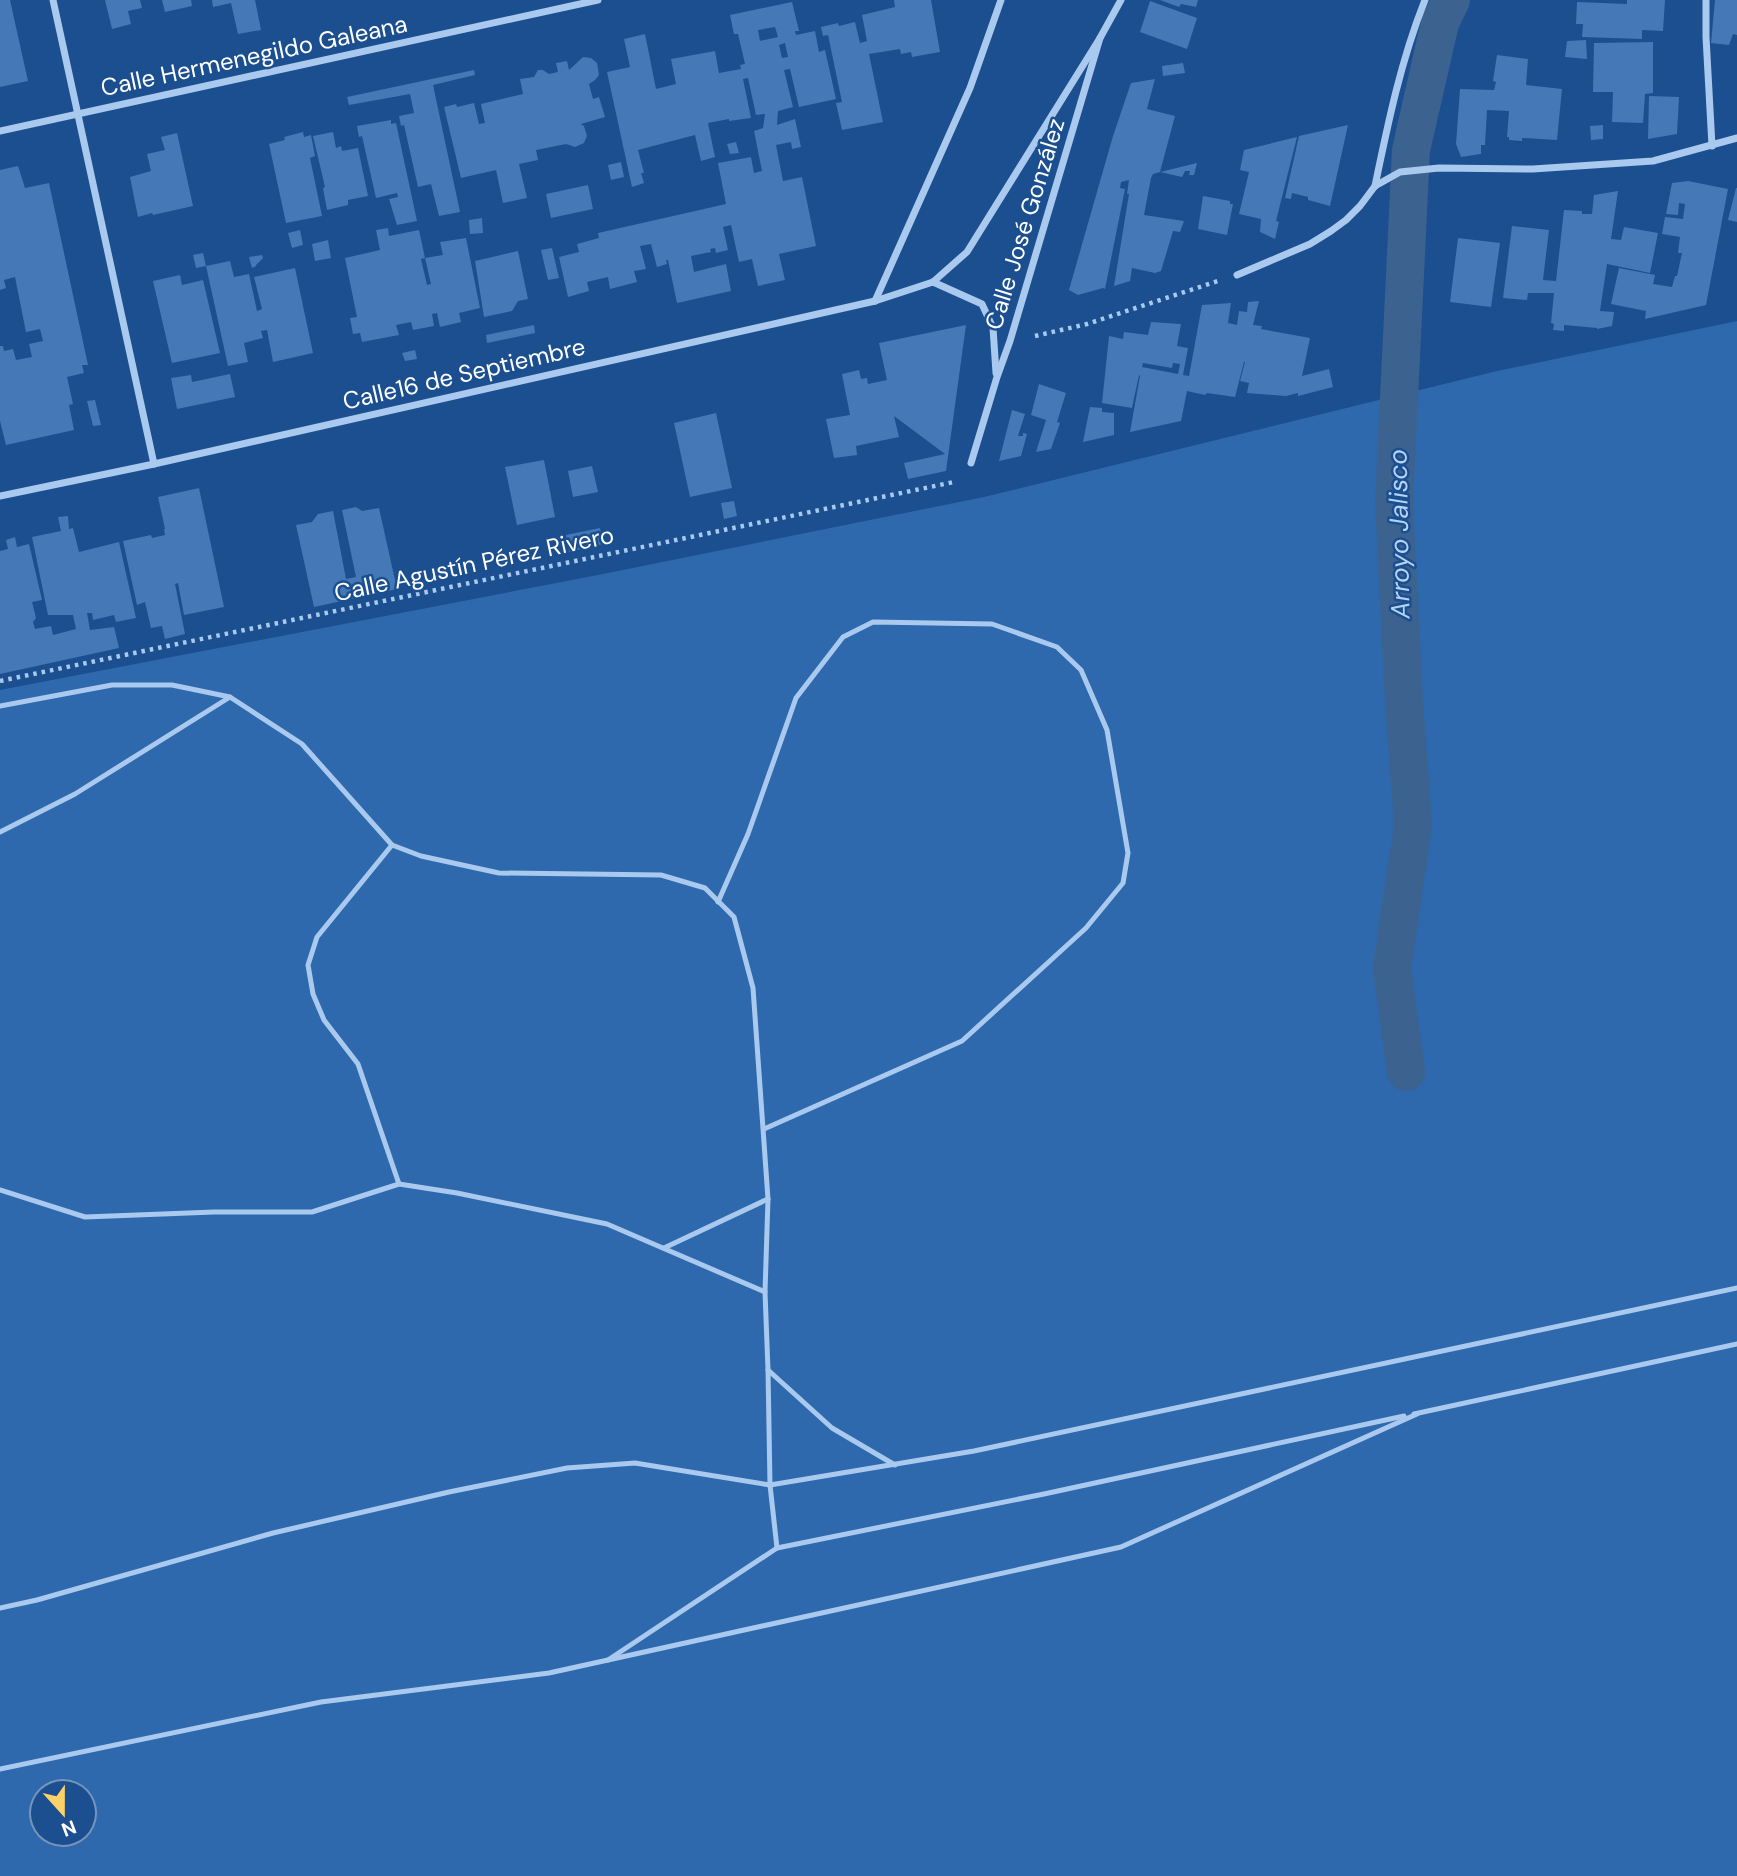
<svg xmlns="http://www.w3.org/2000/svg" width="1737" height="1876" font-family="'DM Sans',sans-serif">
	<style>
		.green { fill: #2e69ad; fill-rule: evenodd }
		.lines { fill: none; stroke-linecap: round; stroke-linejoin: round }
		.canal { stroke: #3c6290; stroke-width: 38 }
		.building { fill: #4478b7; fill-rule: evenodd }
		.path { stroke: #a9c9ee; stroke-width: 4.5; stroke-dasharray: 3.5 5; stroke-linecap: butt }
		.lane { stroke: #a9c9ee; stroke-width: 5 }
		.street { stroke: #a9c9ee; stroke-width: 7 }
		.labels { text-anchor: middle; stroke-width: 5; stroke-linejoin: round; paint-order: stroke }
		.street-label { font-size: 24px; fill: #fff; stroke: #1b4f8f }
		.water-label { font-size: 26px; font-style: italic; fill: #b5d3f5; stroke: #1b4f8f }
	</style>
	<rect width="100%" height="100%" fill="#1b4f8f"/>
	<!-- green -->
	<path class="green" d="M1737,321v1555h-1737v-1186l603,-116 381,-77 513,-126zM42,1792h42v42h-42z"/>
	<g class="lines">
		<!-- canal -->
		<path class="canal" d="M1406,1072l-14,-104 21,-143 -9,-123 -10,-200 17,-352 29,-127 11,-23"/>
	</g>
	<!-- building -->
	<g class="building">
		<path d="M0,0h10l18,81 -28,6z"/>
		<path d="M105,0h35l2,8 -14,3 3,13 -19,5z"/>
		<path d="M162,0h29l1,6 -27,6z"/>
		<path d="M212,0h43l6,30 -23,4 -7,-31 -18,4z"/>
		<path d="M894,0h37l9,52 -28,5 -1,-5 -10,2 -1,-5 -31,5 14,68 -41,8 -6,-27 6,-1 -14,-67 -5,1 -2,-9 17,-4 1,3 16,-4 5,21 7,-2 -5,-26 33,-8z"/>
		<path d="M1160,0h38l-2,7 -15,-3 -2,3z"/>
		<path d="M1627,0h38l-2,31 -21,-1v9l-60,-2 1,-13h-7l1,-22 50,2z"/>
		<path d="M1715,0h22v35l-4,-1 -4,11 -18,-2z"/>
		<path d="M1150,1l47,17 -10,31 -47,-17z"/>
		<path d="M792,2l7,29h-4l1,4 19,-4 4,21 6,-2 11,49 -37,8 -9,-38 -6,1 9,37 -15,4 -1,14 18,-6 6,28 -9,2 -1,-7 -15,3 7,36 19,-4 14,69 -37,8 6,26 -27,6 -6,-27 -13,3 -8,-37 -8,2 5,23 -12,3 -1,-5 -5,1 1,3 -20,4 3,16 32,-8 5,27 -54,12 -9,-43h-2l1,4 -10,3 -6,-23 -11,2 6,23 -12,2 3,11 -27,7 -2,-12 -21,5 2,9 -21,6 -9,-40 20,-5 -2,-8 22,-6 -1,-5 128,-29 -8,-41 33,-6 3,16 8,-2 -8,-40 9,-3 2,-14 -9,1 -8,-37 -5,1 8,39 -22,3v-2l-21,4 7,34 -14,4 -6,-26 -57,15 6,23h-3l3,10 -12,4 -25,-115 23,-5 -6,-28 21,-5 11,55 20,-5 -5,-25 44,-8 4,22 22,-4 -1,-4 5,-1 -7,-30h-4l-4,-19zM775,27l3,10 -18,4 -2,-11zM785,43l3,14 -6,1 -3,-13z"/>
		<path d="M1586,40l1,19 -22,-2 2,-16z"/>
		<path d="M1653,42v51l-8,1 -2,29 -31,-1 1,-30h-20l1,-49z"/>
		<path d="M1497,55l31,4 -2,26 36,4 -5,51 -35,-2v3l-13,-1v-3h-2l2,-26 -22,-1 -2,35h-4v9l-20,3 -5,-13 4,-55 34,1 2,-8 -3,-1z"/>
		<path d="M583,57l8,1 6,5 2,12 -4,5 -6,4 4,15 6,-2 6,20 -24,7 3,2 3,10 -3,7 -9,4 -9,-3 -30,6 2,10 -19,4 8,34 -24,5 -7,-33 -35,8 -17,-71 12,-3 1,3 17,-4 5,21 6,-1 -4,-19 42,-10 -3,-15 14,-2 4,-7h5l6,4 9,-2 -2,-9 11,-2 2,9z"/>
		<path d="M1183,63l2,10 -22,3 -1,-10z"/>
		<path d="M474,70l1,5 -42,10 27,127 -21,4 -8,-32 -13,3 -14,-62 -3,1 -2,-10 15,-3 -4,-19 -61,11 -2,-8z"/>
		<path d="M1155,79l-8,30 28,7 -15,56 -7,2 -2,4 -7,37 40,6 -4,11 -7,-1 -12,40 -6,2 -23,-5 -2,13 -16,5 15,-92h-2l2,-14 -8,2 -1,6 5,1 -20,100 -2,-1 -25,7 -9,-5 44,-154 18,-53z"/>
		<path d="M1649,96l30,1 -2,37 -29,5z"/>
		<path d="M391,120v4l5,-1 21,98 -20,4 -8,-26 9,-2 -1,-4 -21,5 -14,-62 -3,1 -2,-11z"/>
		<path d="M1348,125l-18,81 -22,-6v-3l-16,-4 -1,6 -6,-1 14,-62z"/>
		<path d="M1603,125v14l-12,1 -1,-14z"/>
		<path d="M303,132l1,5 7,-2 4,21 -5,2 12,58 -36,7 -17,-79 16,-4 -1,-3z"/>
		<path d="M333,132l3,16 5,-2 1,5 16,-3 10,48 -20,4v5l-21,5 -4,-22 2,-1 -12,-51z"/>
		<path d="M177,133l16,73 -40,9 -1,-2 -14,4 -8,-40 21,-6 -4,-17 18,-4 -4,-13z"/>
		<path d="M1297,137l-21,84 3,1 -4,17 -15,-7 1,-13 -22,-5 10,-42 -9,-2 4,-20z"/>
		<path d="M736,142l3,11 -9,1 -3,-10z"/>
		<path d="M621,162l3,15 -13,3 -3,-15z"/>
		<path d="M1197,163l-3,12h-5l1,-4h-5l-3,6 -22,-5z"/>
		<path d="M18,166l7,22 24,-5 39,182h-6l2,8 -17,4 6,27 -4,1 5,25 -68,15 -6,-24v-75h3l1,5 9,-2 3,11 16,-3 -3,-13 14,-3 -3,-12 -14,3 -11,-55 -11,3 2,8 -6,2v-120z"/>
		<path d="M1688,181l40,8 -22,116 -61,14 1,-8 -35,-7 8,-36 36,7 -2,9 19,3 3,-11h2l5,-23h-4l2,-16 -18,-3 3,-17 18,2 2,-15 -6,-1 -1,12 -12,-1 6,-31z"/>
		<path d="M588,185l5,24 -42,9 -5,-24z"/>
		<path d="M1736,188h1v34l-9,-2z"/>
		<path d="M1618,191l-7,48 10,1 3,-13 34,6 -8,40 -43,-9 -7,47 14,1 -2,14 -15,3v-1l-33,-3v6l-11,-1 1,-6 -3,-1 3,-30h-26l-1,7 -24,-2 9,-72 37,4 -6,50 13,1 8,-71 18,1v3h10l2,-19z"/>
		<path d="M1203,196l27,5v3h3l-6,31 -29,-6z"/>
		<path d="M482,218l1,15 -13,1 -1,-14z"/>
		<path d="M388,228l1,8 30,-6 6,28 -4,1 6,26 4,-1 -6,-26 18,-3 -3,-13 26,-4 14,70 -21,5 2,9 -21,5 -3,-14 -5,1 2,12 -21,4 -2,-8 -15,3 3,10 -37,7 -2,-9 -7,1 -3,-16 7,-1 -12,-59 35,-8 -4,-20z"/>
		<path d="M300,230l3,15 -11,3 -4,-15z"/>
		<path d="M1458,238l42,5 -9,64 -41,-5z"/>
		<path d="M328,240l3,18 -16,3 -3,-17z"/>
		<path d="M552,248l7,30 -11,2 -7,-30z"/>
		<path d="M518,251l10,48 -10,2 -6,10 -28,6 -9,-56z"/>
		<path d="M203,253l3,13 -10,2 -3,-13z"/>
		<path d="M262,255l1,3 -7,7v1l-4,2 -3,-11z"/>
		<path d="M230,261l4,16 15,-3 8,37 5,-2 -8,-32 41,-9 18,85 -40,9 -6,-32 -6,1 2,7 -19,5 4,19 -20,4 -22,-100z"/>
		<path d="M180,275l2,10 21,-5 17,73 -48,10 -19,-82z"/>
		<path d="M1259,301l-6,24 9,1 -1,3 49,9 -8,38 27,-7 4,18 -35,9v-3l-12,3 -39,-3 2,-10 -9,-2 5,-19h-1l-9,35 -28,-4 -2,2 -18,-4 -6,30 -51,11 10,-56 -1,-1 -7,33 -30,-5 7,-67 14,3 1,-7 24,3 3,-13 30,2 -4,22 11,2 -5,27 6,1 13,-71 29,-2 -3,20 9,2 2,-14 8,1 1,-10zM1143,363l29,5 1,-5 7,1 -2,10 -36,-7z"/>
		<path d="M534,325l1,8 -48,10 -1,-8z"/>
		<path d="M966,325l-20,146 -38,8 -4,-16 41,-9 -51,-38 5,21 -43,9 1,9 -23,3 -8,-39 24,-4 -8,-41 17,-4 2,9 6,-1 1,6 19,-4 -8,-37z"/>
		<path d="M415,350l2,9 -12,2 -3,-8z"/>
		<path d="M230,374l5,23 -58,12 -6,-31 20,-3 1,7z"/>
		<path d="M1039,384l27,9 -9,29 3,1 -9,26 -15,3 10,-32 -15,-5z"/>
		<path d="M95,400l6,25 -8,1 -6,-25z"/>
		<path d="M1090,407l12,1v4l12,1v22l-31,7z"/>
		<path d="M1012,410l13,4 -7,22h5v-3l4,1 -6,22 -22,5z"/>
		<path d="M716,413l16,75 -42,9 -16,-74z"/>
		<path d="M544,460l11,57 -38,8 -12,-58z"/>
		<path d="M592,466l6,26 -25,5 -5,-26z"/>
		<path d="M199,488l25,119 -40,8 -6,-32 -3,1 10,50 -20,5 -3,-13 -11,2 -6,-26 -8,3 -14,-64 28,-6 1,3 13,-3 -1,-6h1l-7,-32z"/>
		<path d="M734,501l3,15 -13,3 -3,-16z"/>
		<path d="M356,507l6,4 17,-3 18,81 -83,18 -18,-82 16,-3 6,-8 15,-3 13,68 10,-2 -14,-67z"/>
		<path d="M68,516l1,13 4,-1 6,24 40,-10 17,76 -20,4 -2,-7 -21,5 -1,-7h-5l3,17 24,-3 5,21 -119,26v-123l8,-2 -2,-9 9,-3 2,10 12,-3 13,56 -10,2 4,16 -3,4 2,7 16,-3 2,9 23,-6 -3,-14h-25l-16,-78 29,-6 -3,-14z"/>
		<path d="M600,528l3,16 -34,8 -3,-17z"/>
	</g>
	<g class="lines">
		<!-- path -->
		<g class="path">
			<path d="M1035,336l52,-12 131,-43"/>
			<path d="M0,681l954,-199"/>
		</g>
		<!-- lane -->
		<g class="lane">
			<path d="M0,706l112,-21h60l58,12"/>
			<path d="M0,832l75,-38 155,-97 72,47 90,101 29,11 78,17 162,2 44,13 29,29 19,71 15,211 -3,93 3,78 2,115 7,63 -169,112"/>
			<path d="M392,845l-75,92 -9,28 5,29 11,26 34,44 41,120"/>
			<path d="M718,902l30,-68 48,-136 47,-61 30,-15 119,2 65,23 24,23 26,60 21,123 -5,30 -37,45 -124,113 -198,88"/>
			<path d="M0,1190l85,27 129,-5h98l87,-28 58,9 150,31 158,68"/>
			<path d="M664,1248l104,-49"/>
			<path d="M768,1370l64,58 63,37"/>
			<path d="M1414,1414l323,-70"/>
			<path d="M777,1548l267,-54 360,-78"/>
			<path d="M0,1608l37,-8 236,-67 176,-41 118,-24 68,-5 135,22 204,-34 763,-163"/>
			<path d="M0,1769l321,-67 228,-29 572,-126 296,-133"/>
		</g>
		<!-- street -->
		<g class="street">
			<path d="M53,0l101,464"/>
			<path d="M1706,0v37l6,109"/>
			<path d="M0,131l598,-131"/>
			<path d="M1375,186c13,-63 26,-126 50,-186"/>
			<path d="M1237,275l73,-31 21,-13 15,-11 14,-14 15,-20 25,-14 39,-4 94,1 120,-8 84,-23"/>
			<path d="M933,282l49,22 11,24 3,45"/>
			<path d="M875,301l95,-213 31,-88"/>
			<path d="M971,463l26,-86 13,-36 90,-303 21,-38"/>
			<path d="M0,496l154,-32 721,-163 58,-19 34,-30 133,-214"/>
		</g>
	</g>
	<g class="labels">
		<!-- street labels -->
		<g class="street-label">
			<text transform="translate(254 56) rotate(-12)" y="8">Calle Hermenegildo Galeana</text>
			<text transform="translate(1025 224) rotate(-73)" y="8">Calle José González</text>
			<text transform="translate(464 374) rotate(-13)" y="8">Calle16 de Septiembre</text>
			<text transform="translate(474 564) rotate(-12)" y="8">Calle Agustín Pérez Rivero</text>
		</g>
		<!-- water labels -->
		<g class="water-label">
			<text transform="translate(1399 534) rotate(-91)" y="9">Arroyo Jalisco</text>
		</g>
	</g>
	<!-- north arrow -->
	<g transform="translate(63 1813) rotate(159)"><circle r="33" fill="#1b4f8f" stroke="#7695bc" stroke-width="2"/>
	<path d="M0-5L12 26L0 18L-12 26Z" fill="#ffd166"/>
	<text y="-10" font-size="19" font-weight="bold" text-anchor="middle" fill="#ffffff">N</text>
	</g>
</svg>
